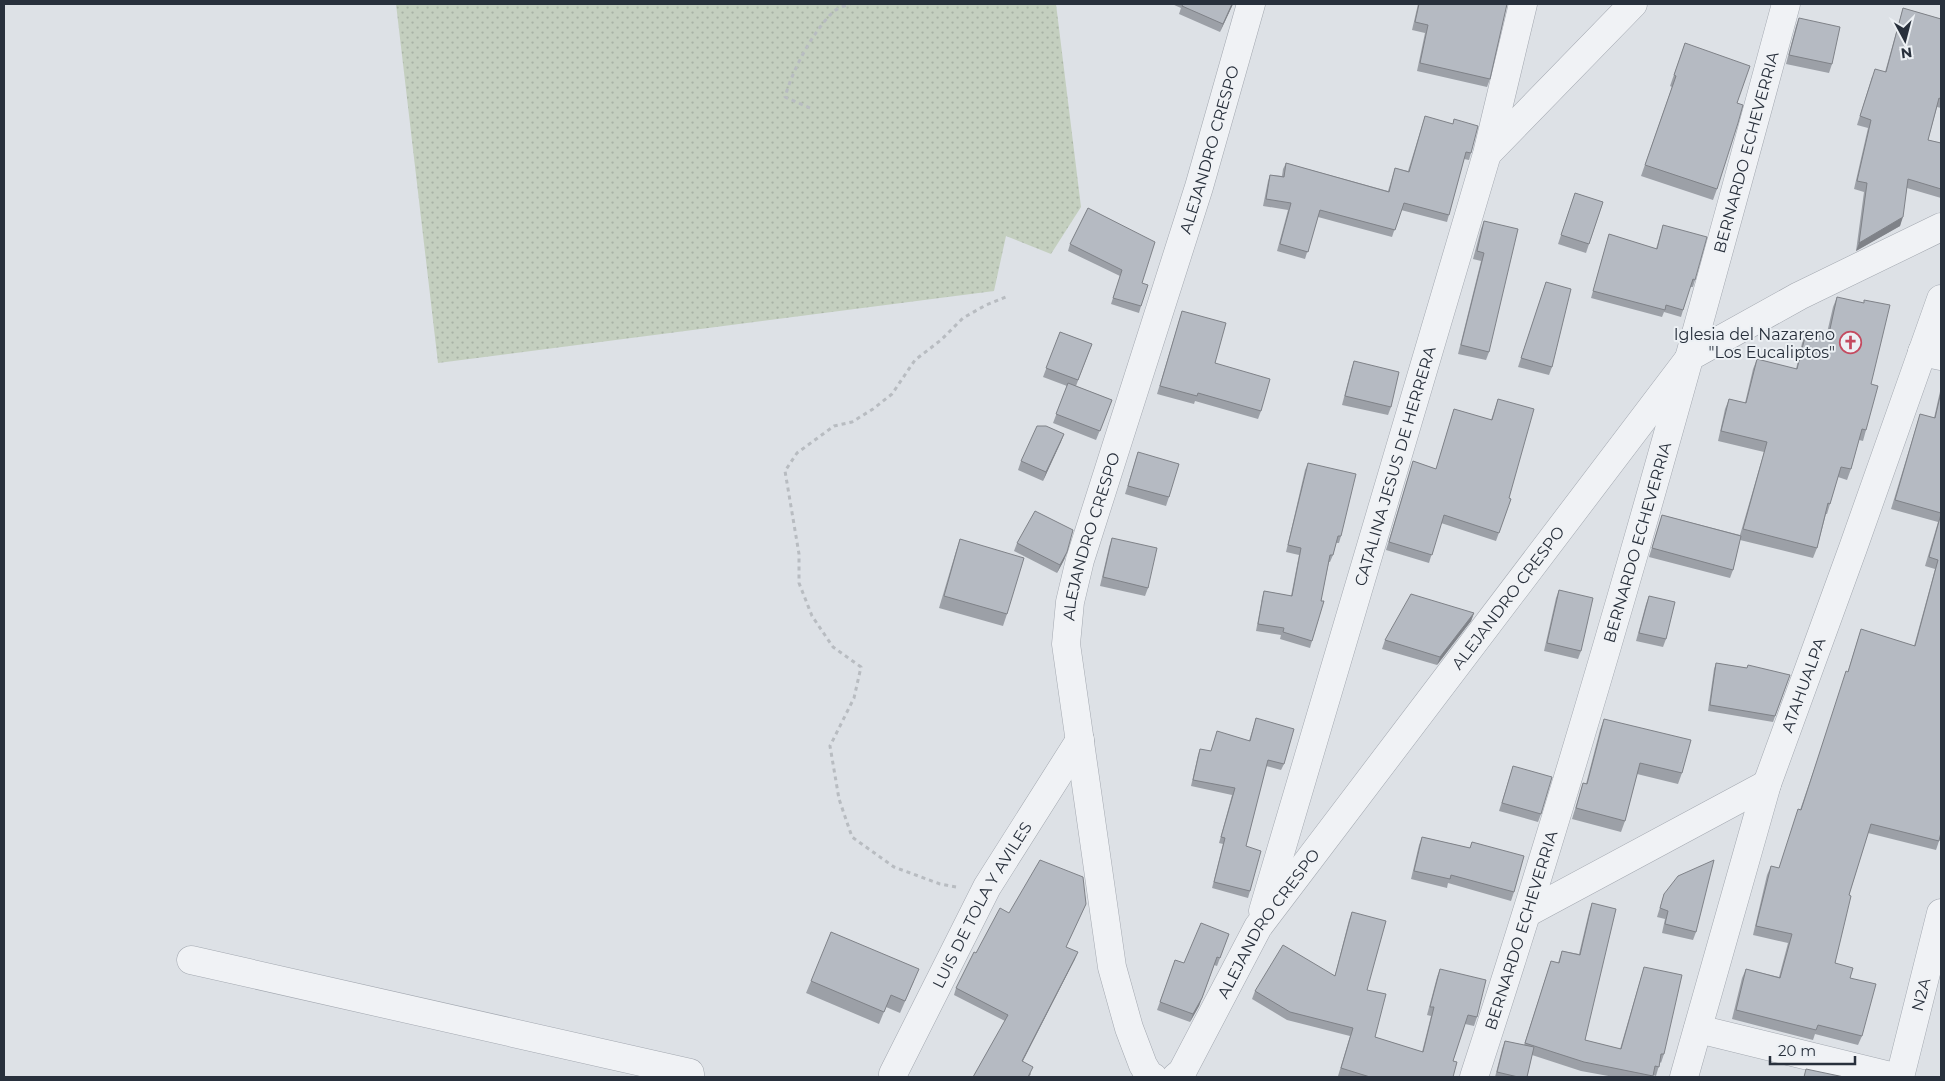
<svg xmlns="http://www.w3.org/2000/svg" width="1945" height="1081" font-family="Montserrat,sans-serif">
	<style>
		.grass { fill: url(#grass-dots) }
		.lines { fill: none; stroke-linecap: round; stroke-linejoin: round }
		.minor-casing { stroke: #a3a8b0; stroke-width: 29 }
		.tertiary-casing { stroke: #a3a8b0; stroke-width: 29 }
		.path { stroke: #b8bcc1; stroke-width: 3; stroke-dasharray: 4 4; stroke-linecap: butt }
		.minor { stroke: #f0f2f5; stroke-width: 28 }
		.tertiary { stroke: #f0f2f5; stroke-width: 28 }
		.wall { fill: #9ca0a7 }
		.shaded-wall { fill: #7f8288 }
		.building { fill: #b5bac2; stroke: #7f8288 }
		.labels { text-anchor: middle; stroke-width: 4; stroke-linejoin: round; paint-order: stroke }
		.street-label { font-size: 16px; fill: #28303c; stroke: #ecf0f4 }
		.poi-label { font-size: 16px; fill: #28303c; stroke: #ecf0f4; text-anchor: end }
	</style>
	<defs>
		<pattern id="grass-dots" width="8" height="8" patternUnits="userSpaceOnUse" patternTransform="scale(1.25)"><rect width="8" height="8" fill="#c4cfbf"/><path d="M2 2h.1M6 6h.1" fill="none" stroke="#a8b2a5" stroke-width="1.8" stroke-linecap="round"/></pattern>
	</defs>
	<rect width="100%" height="100%" fill="#dde1e6"/>
	<!-- grass -->
	<path class="grass" d="M396,4h660l25,203 -30,47 -45,-18 -12,55 -556,72z"/>
	<g class="lines">
		<defs>
			<g id="minor">
				<path d="M1488,153l145,-149"/>
				<path d="M1922,352l19,4"/>
				<path id="s1" d="M1263,911l224,-757 36,-150"/>
				<path d="M1527,913l240,-129"/>
				<path d="M1698,1029l197,48"/>
				<path id="s2" d="M893,1074l94,-187 93,-147"/>
				<path id="s3" d="M1153,1077l-4,-2 -6,-10 -14,-37 -17,-61 -46,-323 4,-42 10,-42 119,-373 52,-183"/>
				<path id="s4" d="M1176,1077l6,-5 76,-145 433,-571 108,-60 142,-69"/>
				<path id="s5" d="M1474,1077c116,-354 215,-714 312,-1073"/>
				<path id="s6" d="M1900,1077l41,-164"/>
			</g>
			<g id="tertiary">
				<path d="M191,960l499,113v4"/>
				<path id="s7" d="M1684,1077l83,-293 86,-236 88,-249"/>
			</g>
		</defs>
		<!-- minor casing -->
		<use href="#minor" class="minor-casing"/>
		<!-- tertiary casing -->
		<use href="#tertiary" class="tertiary-casing"/>
		<!-- path -->
		<g class="path">
			<path d="M810,108l-25,-11c8,-28 27,-64 48,-85 4,-4 12,-6 17,-8"/>
			<path d="M956,887l-16,-3 -46,-17 -42,-30 -13,-38 -9,-53 24,-48 7,-31 -28,-20 -21,-31 -13,-33v-29l-14,-83 12,-18 37,-27 18,-4 21,-13 19,-15 23,-34 26,-20 22,-22 23,-13 22,-9"/>
		</g>
		<!-- minor -->
		<use href="#minor" class="minor"/>
		<!-- tertiary -->
		<use href="#tertiary" class="tertiary"/>
	</g>
	<!-- wall -->
	<g class="wall">
		<path d="M1172,4h61l-13,28 -41,-18 2,-6z"/>
		<path d="M1418,4h89l-17,75 -3,8 -70,-16 8,-38 -13,-3z"/>
		<path d="M1903,8l38,11v89l-4,-1 -9,33 13,3v55l-34,-10 -7,38 -44,25 8,-59 -10,-3 14,-61 -11,-3 15,-48 13,-5z"/>
		<path d="M1799,18l33,46 -3,9 -43,-9 10,-38z"/>
		<path d="M1685,43l52,60 -20,86 -4,11 -72,-24 31,-89 -2,-1z"/>
		<path d="M1425,116l46,37 -2,7 -5,-1 -17,63 -46,-12 -9,27 -74,-20 -13,42 -28,-8 11,-41 -25,-4 5,-25 2,-6 12,1 1,-7 3,-6 102,28 7,-23 13,3z"/>
		<path d="M1575,193l28,9 -17,51 -28,-9z"/>
		<path d="M1088,208l54,75 -1,23 -2,7 -28,-9 9,-28 -52,-25 2,-7z"/>
		<path d="M1484,221l5,131 -3,8 -28,-6 23,-93 -8,-2 8,-30z"/>
		<path d="M1663,225l32,55 -2,7h-3l-9,30 -17,-5 -2,5 -71,-19 18,-64 47,15z"/>
		<path d="M1546,282l6,85 -3,8 -31,-8z"/>
		<path d="M1837,297l34,87 -5,46 -3,11 -4,-1 -8,29 -4,11 -9,-3 -8,27 -3,10h-1l-9,34 -4,10 -73,-18 -7,30 -3,8 -81,-21 13,-42 78,20 24,-83 -46,-11 7,-32 4,-10 16,4 8,-34 4,-10 39,10 6,-26 4,-10 20,4 7,-30z"/>
		<path d="M1182,311l33,52 46,48 -3,8 -63,-18 -1,3 -37,-10z"/>
		<path d="M1060,332l32,12 -16,42 36,14 -16,40 -43,-17 14,-37 -24,-9z"/>
		<path d="M1354,361l37,46 -3,8 -46,-10 9,-35z"/>
		<path d="M1941,387v445l-2,9 -3,9 -68,-17 -19,62 -14,68 15,15 12,58 -4,9 -43,-11 -2,6 -81,-21 10,-41 4,-9 33,8 9,-34 -35,-8 14,-60 4,-9 8,2 21,-58 48,-139 13,-42 53,17 21,-77 -10,-3 13,-44 -47,-13 29,-95 14,4z"/>
		<path d="M1498,399l11,99 2,1 -15,42 -55,-18 -12,40 -43,-13 27,-89 23,8 18,-60 37,11z"/>
		<path d="M1064,434l-21,47 -25,-11 3,-9z"/>
		<path d="M1138,452l31,45 -3,9 -41,-12z"/>
		<path d="M1308,463l33,73 -2,7h-3l-3,12 -3,7h-1l-17,79 -2,7 -30,-9 1,-4 -25,-4 6,-33 2,-7 27,5 8,-41 -13,-3 19,-82z"/>
		<path d="M1112,538l36,50 -3,8 -45,-10 9,-39z"/>
		<path d="M960,539l47,75 -4,12 -64,-18 17,-57z"/>
		<path d="M1017,543l50,9 -3,8 -7,13 -43,-22z"/>
		<path d="M1559,590l22,61 -3,8 -34,-8 12,-53z"/>
		<path d="M1649,596l17,43 -3,8 -27,-6 10,-37z"/>
		<path d="M1474,613l-3,8 -34,44 -55,-16 3,-9z"/>
		<path d="M1716,663l74,12 -17,47 -65,-11 6,-42z"/>
		<path d="M1256,718l28,46 -3,6 -15,-4 -20,80 4,45 -2,7 -36,-10 11,-44 -4,-1 13,-48 -41,-9 7,-31 2,-6 10,2 39,-10z"/>
		<path d="M1604,719l78,54 -4,11 -41,-10 -12,47 -4,11 -49,-13 11,-36 3,1 14,-54z"/>
		<path d="M1513,766l28,48 -3,8 -39,-11z"/>
		<path d="M1422,837l48,11 2,-6 42,50 -3,9 -63,-18 -1,5 -36,-9 8,-34z"/>
		<path d="M1664,894l32,38 -3,8 -31,-7 3,-14 -8,-2z"/>
		<path d="M1592,903l-7,137 35,9 24,-82 20,87 -3,9 -1,-1 -4,14 -3,-1 -1,2h-38l-33,-6 -49,-16 -5,22h-32l7,-28 3,-8 19,4 27,-84 7,2 4,-12 17,3 10,-42z"/>
		<path d="M1086,904l-20,43 9,12 -52,102 8,13 -2,3h-56l32,-56 -51,-26 2,-7 53,-75z"/>
		<path d="M1352,912l15,78 8,47 47,15 9,-36 -4,-1 10,-38 3,-8 37,48 -3,9 -9,-2 -12,37v16h-111l-4,-1 12,-40 -63,-16 -35,-21 3,-8 80,-16 14,-55z"/>
		<path d="M1229,934l-12,32 -3,-1 -15,41 -9,16 -33,-12 18,-50 9,3z"/>
		<path d="M811,981h103l-14,32 -14,-6 -7,17 -73,-31z"/>
	</g>
	<!-- shaded-wall -->
	<g class="shaded-wall">
		<path d="M1232,4h1l-13,28 3,-8z"/>
		<path d="M1903,217l-3,9 -44,25 3,-8z"/>
		<path d="M1064,434l-3,8 -18,39 3,-9z"/>
		<path d="M1067,552l-3,8 -7,13 3,-8z"/>
		<path d="M1474,613l-3,8 -34,44 3,-8z"/>
		<path d="M1078,952l-3,7 -56,109 3,-7z"/>
		<path d="M1217,957l-18,49 -9,16 3,-8z"/>
	</g>
	<!-- building -->
	<g class="building">
		<path d="M1183,4h49l-9,20 -41,-18z"/>
		<path d="M1419,4h88l-17,75 -70,-16 8,-38 -13,-3z"/>
		<path d="M1903,8l38,11v80l-2,-1 -11,42 13,3v46l-33,-10 -5,38 -44,26 8,-60 -10,-2 14,-61 -11,-4 15,-47 11,3z"/>
		<path d="M1799,18l41,9 -8,37 -43,-9z"/>
		<path d="M1685,43l65,23 -13,37 6,2 -5,18 -21,66 -72,-24 31,-89 -2,-1z"/>
		<path d="M1425,116l28,8 1,-5 24,7 -7,27 -5,-1 -17,63 -45,-12 -9,27 -75,-20 -12,42 -28,-8 11,-41 -25,-4 4,-24 14,2 2,-14 103,29 6,-24 14,4z"/>
		<path d="M1575,193l28,9 -14,42 -28,-9z"/>
		<path d="M1088,208l67,34 -13,41 6,2 -7,21 -28,-8 9,-28 -52,-26z"/>
		<path d="M1484,221l34,8 -29,123 -28,-7 23,-92 -7,-2z"/>
		<path d="M1663,225l44,12 -12,43 -2,-1 -10,31 -17,-5 -1,5 -72,-19 16,-57 48,15z"/>
		<path d="M1546,282l25,7 -19,78 -31,-9z"/>
		<path d="M1837,297l27,6v-3l26,5 -19,79 7,2 -12,44 -4,-1 -11,40 -10,-2 -11,37 -2,-1 -11,45 -74,-19 24,-87 -46,-11 8,-32 17,4 11,-44 40,10 9,-36 22,5z"/>
		<path d="M1182,311l44,12 -11,40 55,16 -9,32 -63,-18 -1,3 -37,-10z"/>
		<path d="M1060,332l32,12 -14,36 -32,-12z"/>
		<path d="M1354,361l45,11 -8,35 -46,-11z"/>
		<path d="M1068,383l44,17 -12,31 -44,-17z"/>
		<path d="M1941,392v121l-46,-13 25,-86 15,4z"/>
		<path d="M1498,399l36,10 -25,89 2,1 -12,34 -55,-18 -12,40 -43,-13 24,-81 23,8 18,-60 38,11z"/>
		<path d="M1037,426h9l18,8 -18,38 -25,-11z"/>
		<path d="M1138,452l41,12 -10,33 -41,-11z"/>
		<path d="M1308,463l48,11 -15,62h-3l-5,19h-3l-9,46h3l-12,40 -29,-9 1,-4 -26,-4 6,-33 28,5 9,-48 -13,-3z"/>
		<path d="M1035,511l38,19 -6,22 -7,13 -43,-22z"/>
		<path d="M1941,514v318l-2,9 -68,-17 -22,71 2,1 -16,67 18,5 -3,10 26,6 -14,52 -44,-11 -2,5 -80,-20 10,-41 34,9 12,-44 -36,-8 15,-60 8,2 19,-59 3,1 45,-139 2,1 13,-43 54,17 23,-86 -9,-3z"/>
		<path d="M1662,515l79,21 -8,34 -81,-22z"/>
		<path d="M1112,538l45,10 -9,40 -45,-11z"/>
		<path d="M960,539l64,19 -17,56 -63,-18z"/>
		<path d="M1559,590l34,8 -12,53 -34,-8z"/>
		<path d="M1411,594l63,19 -34,44 -55,-17z"/>
		<path d="M1649,596l26,6 -9,37 -27,-6z"/>
		<path d="M1716,663l31,5 1,-3 42,10 -15,41 -65,-11z"/>
		<path d="M1256,718l38,11 -10,35 -16,-4 -22,86 15,5 -11,40 -36,-9 11,-44 -4,-1 14,-49 -42,-8 7,-31 11,2 6,-20 33,10z"/>
		<path d="M1604,719l87,21 -9,33 -42,-10 -15,58 -49,-13 7,-25 4,1z"/>
		<path d="M1513,766l39,11 -11,37 -39,-11z"/>
		<path d="M1422,837l48,11 2,-6 52,14 -10,36 -63,-17 -1,4 -36,-8z"/>
		<path d="M1040,860l43,17 3,27 -20,43 12,5 -56,109 11,6 -5,10h-55l35,-62 -52,-27 18,-36 2,1 24,-45 9,5z"/>
		<path d="M1714,860l-18,72 -31,-8 3,-13 -8,-3 4,-14 14,-18z"/>
		<path d="M1592,903l24,6 -31,131 36,9 23,-82 38,8 -18,79h-3l-2,13 -4,-1 -2,10 -69,-14 -59,-19 26,-82 8,2 3,-12 18,4z"/>
		<path d="M1352,912l34,9 -19,69 19,4 -11,43 48,15 11,-45h-4l10,-38 46,11 -9,37 -9,-2 -15,46 4,1 -4,15h-83l-29,-9 12,-40 -63,-16 -35,-21 28,-46 52,31z"/>
		<path d="M1201,923l28,11 -9,24 -3,-1 -15,41 -9,16 -33,-12 15,-42 9,3z"/>
		<path d="M831,932l88,37 -14,32 -14,-6 -7,17 -73,-31z"/>
		<path d="M1505,1041l29,6 -7,30h-9l-21,-5z"/>
		<path d="M1806,1069l38,8h-40z"/>
	</g>
	<!-- icons -->
	<defs>
		<symbol id="church-ring" viewBox="-11 -11 22 22"><circle r="9.5" fill="#ecf0f4" stroke="#c44a5f" stroke-width="1.5"/><path d="M-1.2-6h2.4v3.5h3.3v2.4h-3.3V6h-2.4V-.1h-3.3v-2.4h3.3Z" fill="#c44a5f"/></symbol>
	</defs>
	<g fill-rule="evenodd">
		<use href="#church-ring" x="1838" y="330" width="25" height="25"/>
	</g>
	<g class="labels">
		<!-- street labels -->
		<g class="street-label">
			<text dy="6" stroke="none"><textPath href="#s3" startOffset="961">ALEJANDRO CRESPO</textPath></text>
			<text dy="6" stroke="none"><textPath href="#s5" startOffset="964">BERNARDO ECHEVERRIA</textPath></text>
			<text dy="6" stroke="none"><textPath href="#s1" startOffset="464">CATALINA JESUS DE HERRERA</textPath></text>
			<text dy="6" stroke="none"><textPath href="#s3" startOffset="556">ALEJANDRO CRESPO</textPath></text>
			<text dy="6" stroke="none"><textPath href="#s5" startOffset="559">BERNARDO ECHEVERRIA</textPath></text>
			<text dy="6" stroke="none"><textPath href="#s4" startOffset="585">ALEJANDRO CRESPO</textPath></text>
			<text dy="6" stroke="none"><textPath href="#s7" startOffset="410">ATAHUALPA</textPath></text>
			<text dy="6" stroke="none"><textPath href="#s2" startOffset="191">LUIS DE TOLA Y AVILES</textPath></text>
			<text dy="6" stroke="none"><textPath href="#s4" startOffset="180">ALEJANDRO CRESPO</textPath></text>
			<text dy="6" stroke="none"><textPath href="#s5" startOffset="154">BERNARDO ECHEVERRIA</textPath></text>
			<text dy="6" stroke="none"><textPath href="#s6" startOffset="85">N2A</textPath></text>
		</g>
		<!-- poi labels -->
		<g class="poi-label">
			<text x="1835" y="340">Iglesia del Nazareno<tspan x="1835" dy="18">"Los Eucaliptos"</tspan></text>
		</g>
	</g>
	<!-- border -->
	<rect width="1945" height="1081" fill="none" stroke="#28303c" stroke-width="10"/>
	<!-- north arrow -->
	<g transform="translate(1905 40) rotate(173)" stroke="#ecf0f4" stroke-width="4" paint-order="stroke">
	<path d="M0-4L9 19L0 12L-9 19Z" fill="#28303c"/>
	<text y="-8" font-size="14" font-weight="bold" text-anchor="middle" fill="#28303c">N</text>
	</g>
	<!-- scale -->
	<path d="M1770 1056v8h85v-8" fill="none" stroke="#28303c" stroke-width="2.5"/>
	<text x="1778" y="1056" font-size="15" fill="#28303c" stroke="#ecf0f4" stroke-width="4" paint-order="stroke">20 m</text>
</svg>
